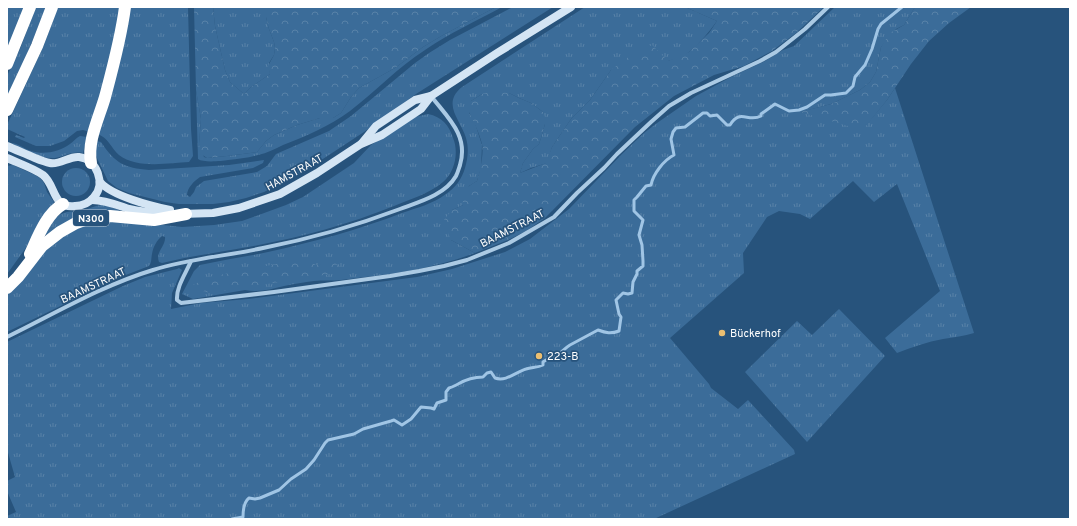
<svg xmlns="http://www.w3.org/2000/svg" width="1077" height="526" font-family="Overpass,sans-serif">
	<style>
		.grass { fill: url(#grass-tufts) }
		.forest { fill: url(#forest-crowns) }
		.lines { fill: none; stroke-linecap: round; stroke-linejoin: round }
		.stream { stroke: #a0c5e5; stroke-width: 3 }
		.street { stroke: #abcae4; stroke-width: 4 }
		.secondary { stroke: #d4e5f4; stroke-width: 8 }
		.highway { stroke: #fff; stroke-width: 12 }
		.poi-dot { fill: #ecbf71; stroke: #27537c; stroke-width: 1.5 }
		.labels { text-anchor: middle; stroke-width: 3.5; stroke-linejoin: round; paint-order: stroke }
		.shield { fill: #27537c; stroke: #becbd8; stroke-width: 1 }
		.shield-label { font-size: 10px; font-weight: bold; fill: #fff }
		.street-label { font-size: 11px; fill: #fff; stroke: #27537c }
		.poi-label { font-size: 11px; fill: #fff; stroke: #27537c; text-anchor: start }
	</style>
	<defs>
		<pattern id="grass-tufts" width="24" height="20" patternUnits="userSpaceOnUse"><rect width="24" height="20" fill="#3b6c99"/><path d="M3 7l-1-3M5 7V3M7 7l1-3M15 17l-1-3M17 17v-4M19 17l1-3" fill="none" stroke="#5882a8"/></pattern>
		<pattern id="forest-crowns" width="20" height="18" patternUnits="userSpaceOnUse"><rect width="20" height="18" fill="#3b6c99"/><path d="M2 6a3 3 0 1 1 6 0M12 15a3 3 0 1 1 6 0" fill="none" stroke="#5882a8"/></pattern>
	</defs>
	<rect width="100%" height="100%" fill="#27537c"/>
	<!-- grass -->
	<g class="grass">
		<path d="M7,7h18l-18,45z"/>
		<path d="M36,7h10l-21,52 -18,38v-21l13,-27z"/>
		<path d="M58,7h64l-6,32 -26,93 -7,-2 -6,1 -13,10 -14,5h-14l-21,-9 1,-2 8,3 1,-1 -18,-8v-4l37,-80z"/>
		<path d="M128,7h60l3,122 2,27 -4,6c-21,1 -52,7 -70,-7 -8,-7 -11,-18 -22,-21z"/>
		<path d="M213,7h53v10l3,12 5,13 1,6 -1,7 -5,8 1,11 -19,13 -7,7 -14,-12 -5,-12 -10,-44z"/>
		<path d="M496,7h6c-26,14 -52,26 -77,43 -27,17 -49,41 -75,61 -21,15 -43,25 -67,34 -8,4 -16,8 -25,10 -10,3 -20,4 -30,5 -7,1 -24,3 -30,-1l-2,-69 5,29 -2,25 5,13 3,1 20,-2 30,-4 9,-11 8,-6 23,-10 23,-7h13l8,-5 10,-16 8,-9 36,-20 28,-21 20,-12z"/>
		<path d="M513,7h40l-137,87 -52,38 -61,40 -39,20 -18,6 -17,4 -16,2h-34l-14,-2 -36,-9 -12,-5 -9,-7 -12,-25v-15l5,1c14,21 23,26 48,28l80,-5 35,-5 -1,3 -10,5 -53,9c-6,4 -13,11 -13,18l3,2 4,-5 2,-5 8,-6 53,-9 10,-6 9,-12 53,-23 22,-15 64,-53 14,-10 21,-13z"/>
		<path d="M585,7h100l32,14c-8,11 -17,22 -28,31 -16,12 -57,15 -78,18l-21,30 -19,19 -19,28 -5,16 -16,5 -11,5 3,-10 10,-14 6,-5 2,-6 4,-14 -2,-12 -12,-9 -12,-5 -10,-5 -27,1 -11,7 -2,12 5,7 8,25 -1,23 -4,13 -8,5 -6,19 -11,5 -1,30 24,13c-41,16 -90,22 -134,27 -9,1 -18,0 -27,1 -10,1 -20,3 -30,5 -13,3 -25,7 -39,4l-52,9 -11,-5 12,-23 6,-6c22,-5 45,-8 68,-13 45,-10 90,-22 134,-39 14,-5 31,-9 44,-19 9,-6 16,-15 19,-26 3,-10 4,-20 1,-30 -5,-18 -25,-34 -4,-51z"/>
		<path d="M835,7h80l-11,18 -8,4 -15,18 -5,25 -6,10 -10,8 -29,14 -30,8 66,12 20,-24 8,-12 79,245c-10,3 -20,4 -31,6 -16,3 -31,8 -46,14l-12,-15 55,-47 -43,-107 -23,18 -21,-21 -43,38 -10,-5 -21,-3 -12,6 -24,36 1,20 -74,65 39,46 2,4 27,21 10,-9 46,50 1,4 -141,65h-647v-3l9,-4 -9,-21v-10l8,-4 -8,-28v-107l116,-56 22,-9 32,-8 2,-1 3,2 -10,23 -1,16 30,-6 47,-4 169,-22 35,-8 53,-17 25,-13 39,-30 53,-55 22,-21 13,-10 39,-27 35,-19 34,-16 18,-11 11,-4z"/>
		<path d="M428,114c14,3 21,11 25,24 6,14 2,34 -10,44 -14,12 -33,17 -49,24 -47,19 -96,32 -146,41 -28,5 -57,9 -86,16l-3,-1c-4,-10 7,-16 6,-25l-3,-1c-5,4 -9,11 -10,18 -1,4 0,8 -3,12l-31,12 -111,54v-38l35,-42 35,-26 29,-7 76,8 32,-2 28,-4 44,-16 17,-8 51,-34 17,-18 44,-28z"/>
		<path d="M80,136l7,1 -4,16c-12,-2 -17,3 -28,5 -15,1 -31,-8 -44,-15 7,0 13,6 20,8 13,4 28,1 39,-7 3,-2 6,-6 10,-8z"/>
		<path d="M13,165l22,10 5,3 4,5 3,9 7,10 -29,47 -18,25v-108z"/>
		<circle cx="76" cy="182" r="14"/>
		<path d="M101,205l8,1 10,4 -1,2 -70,24 -4,-3c6,-8 11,-19 23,-21 5,-1 10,0 16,-2 6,-1 11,-4 18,-5z"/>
		<path d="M839,309l46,47 -78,86 -62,-70 52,-51 15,14z"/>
	</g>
	<!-- forest -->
	<g class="forest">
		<path d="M194,7h19l2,19 10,44 5,12 14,12 7,-7 19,-13 -2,-8 6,-11 1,-7 -1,-6 -5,-13 -3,-12v-10h230l-53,28 -20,12 -28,21 -36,20 -8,9 -10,16 -8,5h-13l-23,7 -23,10 -8,6 -9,11 -30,4 -20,2 -6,-4 -2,-10 2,-25 -5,-29z"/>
		<path d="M685,7h139l-28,26 -24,18 -28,15 -30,9 -40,21 -39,31 -90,91 -19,13 -18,9 -33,13 -24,-13 -8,-19 9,-11 11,-5c-1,-13 3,-18 14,-24 3,-10 7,-27 5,-37 -3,-13 -10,-25 -16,-38l5,-5 11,-7 9,-3 18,2 10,5 12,5 12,9 2,5v7l-4,14 -2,6 -6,5 -10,14 -3,10 26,-10 6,-16 19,-28 19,-19 21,-30 20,-15 21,-10 16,16 21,-9 20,-19 8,-12z"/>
		<path d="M915,7h56l-22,16 -20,18 -18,23 -24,36 -21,26 -10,1 -8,-1 -48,-14 31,-8 29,-14 10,-8 6,-10 5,-25 9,-14 14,-8z"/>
		<path d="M302,259l14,6 16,-6 11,13 -133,21 -21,-6 20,-10z"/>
	</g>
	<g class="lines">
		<!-- stream -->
		<path class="stream" d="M232,519l11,-2c0,-6 1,-15 6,-19l6,1 5,-1 19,-8 12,-11 15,-10 8,-9 11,-17 3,-3 26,-6 9,-5 28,-8 3,-1 8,5 9,-6 10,-12 10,1 3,1 3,-6 9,-3v-8l3,-4c4,-1 5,-2 9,-4 7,-4 17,-7 25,-7l4,-4 4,-1 4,6c11,4 21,-6 31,-9 6,-2 11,-1 17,-4v-3c5,-4 10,-5 16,-8 4,-3 6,-6 11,-9l28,-15c8,3 13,4 21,1l2,-14 -2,-3 -3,-14 7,-7 5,1 4,-1 1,-11 4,-8v-3l6,-5v-5l-1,-16 -3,-10 4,-15 -9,-9v-11l3,-3 9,-11 5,-1c2,-11 13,-25 23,-30l-3,-16 2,-7 3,-4 9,-1 18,-14h4l3,3 7,-1 10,10h3c10,-17 18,-2 31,-9v-2l14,-10 14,7 10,-1 8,-3 18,-12h6l15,-2 7,-7 2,-9 10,-12 7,-16 6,-20 3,-5 21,-17"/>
		<!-- street -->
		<g class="street">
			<path d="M191,261c-5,12 -15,26 -14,39l4,3 93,-11 116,-16 29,-5 25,-5 23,-6 42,-17 45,-26 23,-24 27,-25 13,-14 34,-32 18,-16 22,-13 69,-32 16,-9 29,-23 23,-22"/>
			<path d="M7,337c47,-23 96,-52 146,-67 35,-11 73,-14 110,-22 46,-9 92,-22 137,-39 19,-7 45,-14 56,-33 2,-4 3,-8 4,-11 9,-30 -13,-48 -29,-69"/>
		</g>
		<!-- secondary -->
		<g class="secondary">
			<path d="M362,143l14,-17 39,-26 16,-4 66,-43 74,-46"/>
			<path d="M7,146c9,4 19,8 28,12 5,2 10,4 15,5 10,2 19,-7 29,-6 18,2 27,27 15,40 -5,6 -11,9 -19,9 -23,3 -19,-21 -32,-31 -10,-7 -25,-12 -36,-17"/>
			<path d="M100,182c12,14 51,24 70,28"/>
			<path d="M92,200c13,0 25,5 37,9 13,3 25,4 38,5"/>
			<path d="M181,214l32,-1 26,-5 41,-14 37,-21 44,-29 21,-9 39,-26 10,-13"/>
		</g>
		<!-- highway -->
		<g class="highway">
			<path d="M7,64l23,-57"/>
			<path d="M7,110l30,-64 15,-39"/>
			<path d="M91,163c-4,-22 8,-45 14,-66 8,-30 16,-59 20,-90"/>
			<path d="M30,254c8,-17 16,-40 33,-50"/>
			<path d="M7,288l11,-11 24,-31 18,-14 16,-9 11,-4 23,-3 44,4 32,-6"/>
		</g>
	</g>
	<!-- markers -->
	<g class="poi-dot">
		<circle cx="722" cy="333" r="4"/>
		<circle cx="539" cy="356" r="4"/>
	</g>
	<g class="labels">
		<!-- shield labels -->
		<rect class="shield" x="73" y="210" width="36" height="16" rx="3"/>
		<g class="shield-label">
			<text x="91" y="222">N300</text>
		</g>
		<!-- street labels -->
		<g class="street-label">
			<text transform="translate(294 172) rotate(-29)" y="4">HAMSTRAAT</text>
			<text transform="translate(512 228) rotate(-27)" y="4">BAAMSTRAAT</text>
			<text transform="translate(93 285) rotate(-25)" y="4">BAAMSTRAAT</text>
		</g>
		<!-- poi labels -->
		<g class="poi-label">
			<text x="730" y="337">Bückerhof</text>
			<text x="547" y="360">223-B</text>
		</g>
	</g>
	<!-- border -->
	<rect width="1077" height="526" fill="none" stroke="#ffffff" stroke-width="16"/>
</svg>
